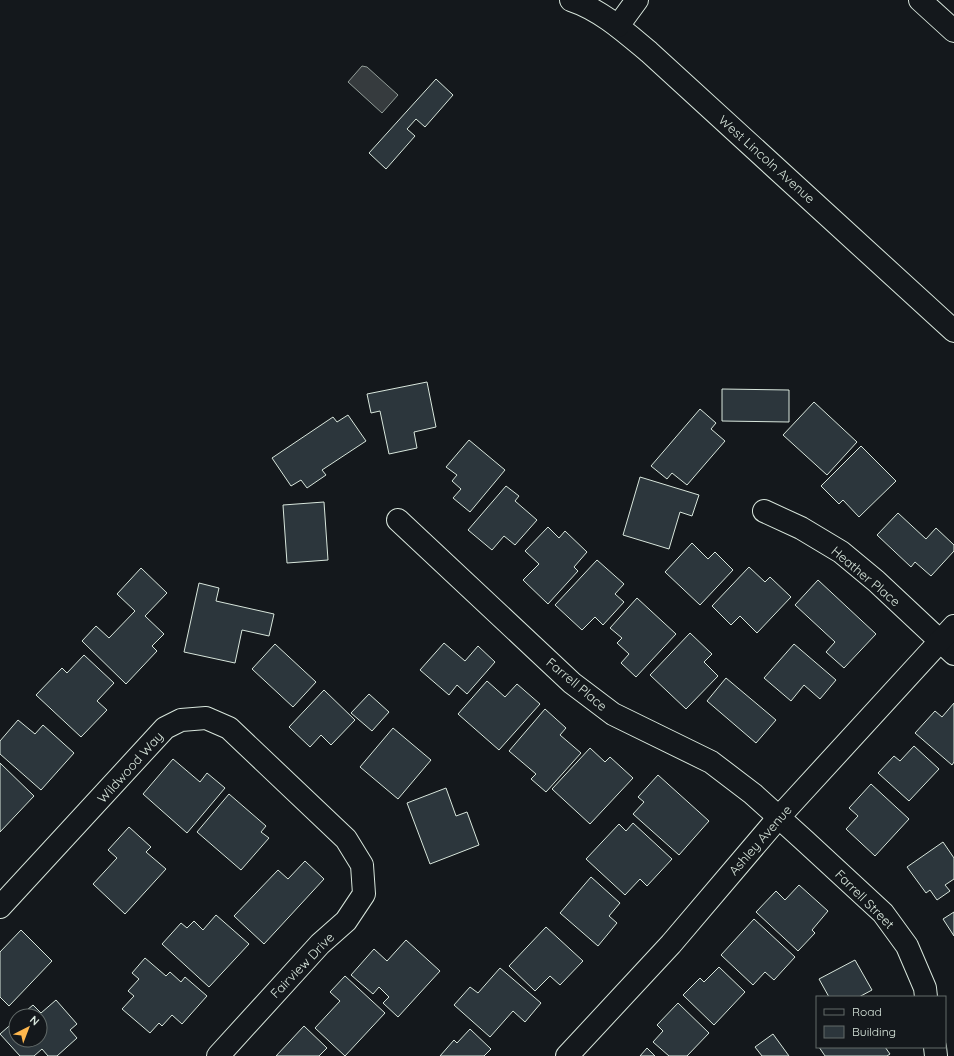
<svg xmlns="http://www.w3.org/2000/svg" width="954" height="1056" font-family="Quicksand,sans-serif">
	<style>
		.water { fill: #363b3e; stroke: #939e99 }
		.building { fill: #2c363c; stroke: #d8e6dc }
		.lines { fill: none; stroke-linecap: round; stroke-linejoin: round }
		.minor-casing { stroke: #d8e6dc; stroke-width: 24 }
		.minor { stroke: #14181c; stroke-width: 22 }
		.labels { text-anchor: middle; stroke-width: 3; stroke-linejoin: round; paint-order: stroke }
		.street-label { font-size: 13px; fill: #d8e6dc; stroke: #14181c }
	</style>
	<rect width="100%" height="100%" fill="#14181c"/>
	<!-- water -->
	<path class="water" d="M362,66l5,1 31,28 -16,18 -34,-31z"/>
	<!-- building -->
	<g class="building">
		<path d="M436,79l17,16 -28,32 -9,-8 -9,10 8,7 -29,33 -17,-16z"/>
		<path d="M427,382l9,45 -22,5 3,16 -28,6 -9,-43 -9,2 -4,-19z"/>
		<path d="M722,389l67,1v32l-67,-1z"/>
		<path d="M814,402l43,40 -30,33 -44,-40z"/>
		<path d="M700,409l16,14 -5,6 14,12 -38,44 -15,-12 -5,6 -16,-13z"/>
		<path d="M348,415l18,26 -44,29 4,5 -19,13 -6,-8 -10,6 -19,-28 61,-41 4,5z"/>
		<path d="M469,440l36,30 -35,42 -17,-14 8,-9 -9,-8 5,-6 -11,-8z"/>
		<path d="M861,446l35,35 -37,36 -16,-17 -4,4 -18,-18z"/>
		<path d="M640,477l59,18 -7,21 -12,-4 -11,37 -46,-14z"/>
		<path d="M506,486l13,10 -4,5 22,19 -22,25 -11,-9 -12,14 -24,-20z"/>
		<path d="M324,502l4,58 -41,3 -4,-58z"/>
		<path d="M898,513l28,26 10,-11 18,17v6l-23,25 -16,-14 -4,5 -34,-32z"/>
		<path d="M548,527l11,11 6,-7 22,21 -13,15 4,4 -30,33 -25,-24 16,-16 -14,-13z"/>
		<path d="M692,543l16,16 7,-7 18,18 -33,35 -35,-33z"/>
		<path d="M597,560l27,24 -9,10 9,8 -21,23 -8,-8 -13,13 -27,-25z"/>
		<path d="M749,567l16,15 5,-5 21,20 -34,36 -17,-17 -9,9 -19,-19z"/>
		<path d="M141,568l26,25 -22,23 19,18 -12,12 5,5 -31,33 -44,-43 14,-15 13,12 26,-27 -18,-17z"/>
		<path d="M818,580l58,54 -32,34 -18,-16 9,-10 -40,-37z"/>
		<path d="M199,583l20,5 -3,13 58,13 -5,22 -27,-6 -7,33 -51,-11z"/>
		<path d="M637,598l39,36 -40,43 -15,-14 8,-9 -12,-11 5,-5 -12,-10z"/>
		<path d="M690,633l22,21 -8,8 14,14 -32,33 -36,-34z"/>
		<path d="M444,643l21,18 13,-15 17,16 -28,32 -10,-9 -8,10 -29,-25z"/>
		<path d="M275,644l41,38 -23,25 -41,-38z"/>
		<path d="M794,644l42,36 -16,19 -16,-14 -13,16 -27,-23z"/>
		<path d="M84,655l30,28 -17,18 10,9 -26,27 -45,-42 26,-27 5,5z"/>
		<path d="M726,678l50,42 -20,23 -49,-42z"/>
		<path d="M487,681l18,16 12,-13 23,20 -41,46 -41,-36z"/>
		<path d="M324,690l31,30 -24,25 -10,-10 -11,12 -21,-20z"/>
		<path d="M369,694l20,18 -17,19 -21,-18z"/>
		<path d="M954,703v59l-2,3 -37,-32 20,-22 7,6z"/>
		<path d="M545,709l21,19 -6,7 21,18 -35,39 -15,-13 5,-5 -27,-23z"/>
		<path d="M18,720l17,14 8,-9 31,28 -33,37 -41,-36v-13z"/>
		<path d="M393,728l38,32 -33,39 -38,-32z"/>
		<path d="M914,746l25,23 -30,32 -31,-28 16,-17 6,5z"/>
		<path d="M590,748l15,14 5,-5 23,21 -43,46 -38,-35z"/>
		<path d="M173,759l27,23 7,-9 18,15 -38,45 -44,-39z"/>
		<path d="M0,763l34,33 -34,36z"/>
		<path d="M658,775l51,46 -30,34 -46,-41 11,-12 -6,-5z"/>
		<path d="M871,784l38,35 -34,37 -29,-27 12,-13 -9,-8z"/>
		<path d="M446,788l10,28 11,-4 12,33 -49,19 -23,-61z"/>
		<path d="M229,794l37,32 -5,6 8,6 -28,32 -44,-38z"/>
		<path d="M633,823l39,36 -25,27 -7,-7 -15,16 -39,-36 33,-35 7,7z"/>
		<path d="M129,827l22,20 -5,5 20,17 -41,45 -32,-30 24,-26 -9,-8z"/>
		<path d="M943,842l11,16v21l-9,6 5,6 -13,9 -7,-10 -4,3 -19,-26z"/>
		<path d="M305,861l19,18 -60,65 -30,-28 44,-46 10,9z"/>
		<path d="M591,877l29,26 -11,13 8,7 -19,23 -38,-33z"/>
		<path d="M799,885l29,26 -16,19 3,3 -17,18 -42,-39 20,-21 9,9z"/>
		<path d="M954,912v24l-11,-17z"/>
		<path d="M216,915l33,29 -40,43 -47,-43 19,-21 6,5 7,-7 9,9z"/>
		<path d="M754,919l41,38 -21,23 -9,-8 -12,13 -32,-30z"/>
		<path d="M546,927l37,34 -23,24 -10,-9 -15,15 -26,-25z"/>
		<path d="M21,930l31,31 -43,45 -9,-9v-45z"/>
		<path d="M406,940l34,31 -42,46 -15,-14 6,-6 -10,-10 -6,7 -22,-19 23,-26 13,12z"/>
		<path d="M145,958l21,18 4,-4 11,10 4,-5 22,19 -25,28 -10,-9 -10,11 -3,-3 -9,10 -28,-24 12,-13 -6,-5 11,-12 -7,-6z"/>
		<path d="M855,960l17,30 -13,7h-30l-10,-18z"/>
		<path d="M719,967l26,25 -31,33 -31,-30 17,-17 4,4z"/>
		<path d="M500,968l41,35 -16,19 -12,-11 -23,26 -36,-32 16,-18 8,6z"/>
		<path d="M345,976l40,37 -40,43 -30,-28 25,-27 -10,-9z"/>
		<path d="M56,1000l21,24 -7,6 7,8 -20,18h-9l-6,-7 -8,7h-14l-20,-22 16,-14v20h24v-24h-20l13,-11 8,8z"/>
		<path d="M678,1003l31,30 -22,23h-18l-16,-14 10,-11 -6,-6z"/>
		<path d="M304,1026l23,22 -8,8h-43z"/>
		<path d="M470,1029l21,20 -7,7h-44l14,-16 3,3z"/>
		<path d="M773,1034l16,22h-27l-7,-9z"/>
		<path d="M819,1047h66l5,7 -3,2h-62z"/>
		<path d="M647,1048l8,8h-15z"/>
	</g>
	<g class="lines">
		<defs>
			<g id="minor">
				<path d="M571,0c30,10 54,32 78,52l305,279"/>
				<path d="M920,0l34,31"/>
				<path d="M618,26l19,-26"/>
				<path d="M764,511l37,17 40,24 35,29 78,73"/>
				<path d="M398,520l174,163 41,31 98,48 42,32 52,47 78,72 24,33 18,42 1,9"/>
				<path d="M0,907l165,-179 16,-8 25,-2 23,10 117,111 16,26 2,29 -18,27 -26,23 -102,112"/>
				<path d="M935,1047l1,9"/>
				<path d="M567,1056l104,-112 108,-127 175,-191"/>
			</g>
		</defs>
		<!-- minor casing -->
		<use href="#minor" class="minor-casing"/>
		<!-- minor -->
		<use href="#minor" class="minor"/>
	</g>
	<g class="labels">
		<!-- street labels -->
		<g class="street-label">
			<text transform="translate(767 159) rotate(42)" y="5">West Lincoln Avenue</text>
			<text transform="translate(866 576) rotate(40)" y="5">Heather Place</text>
			<text transform="translate(577 684) rotate(40)" y="5">Farrell Place</text>
			<text transform="translate(130 767) rotate(-48)" y="5">Wildwood Way</text>
			<text transform="translate(760 840) rotate(-49)" y="5">Ashley Avenue</text>
			<text transform="translate(865 899) rotate(45)" y="5">Farrell Street</text>
			<text transform="translate(302 965) rotate(-46)" y="5">Fairview Drive</text>
		</g>
	</g>
	<!-- legend -->
	<rect x="816" y="996" width="130" height="52" fill="#14181c" stroke="#626a69"/>
	<rect x="824" y="1009" width="20" height="6" fill="#14181c" stroke="#626a69"/>
	<text x="852" y="1016" font-size="12" fill="#d8e6dc">Road</text>
	<rect x="824" y="1026" width="20" height="12" fill="#2c363c" stroke="#626a69"/>
	<text x="852" y="1036" font-size="12" fill="#d8e6dc">Building</text>
	<!-- north arrow -->
	<g transform="translate(28 1028) rotate(42)"><circle r="19" fill="#14181c" stroke="#626a69"/>
	<path d="M0-3L7 15L0 10L-7 15Z" fill="#ffb74d"/>
	<text y="-6" font-size="11" font-weight="bold" text-anchor="middle" fill="#d8e6dc">N</text>
	</g>
</svg>
